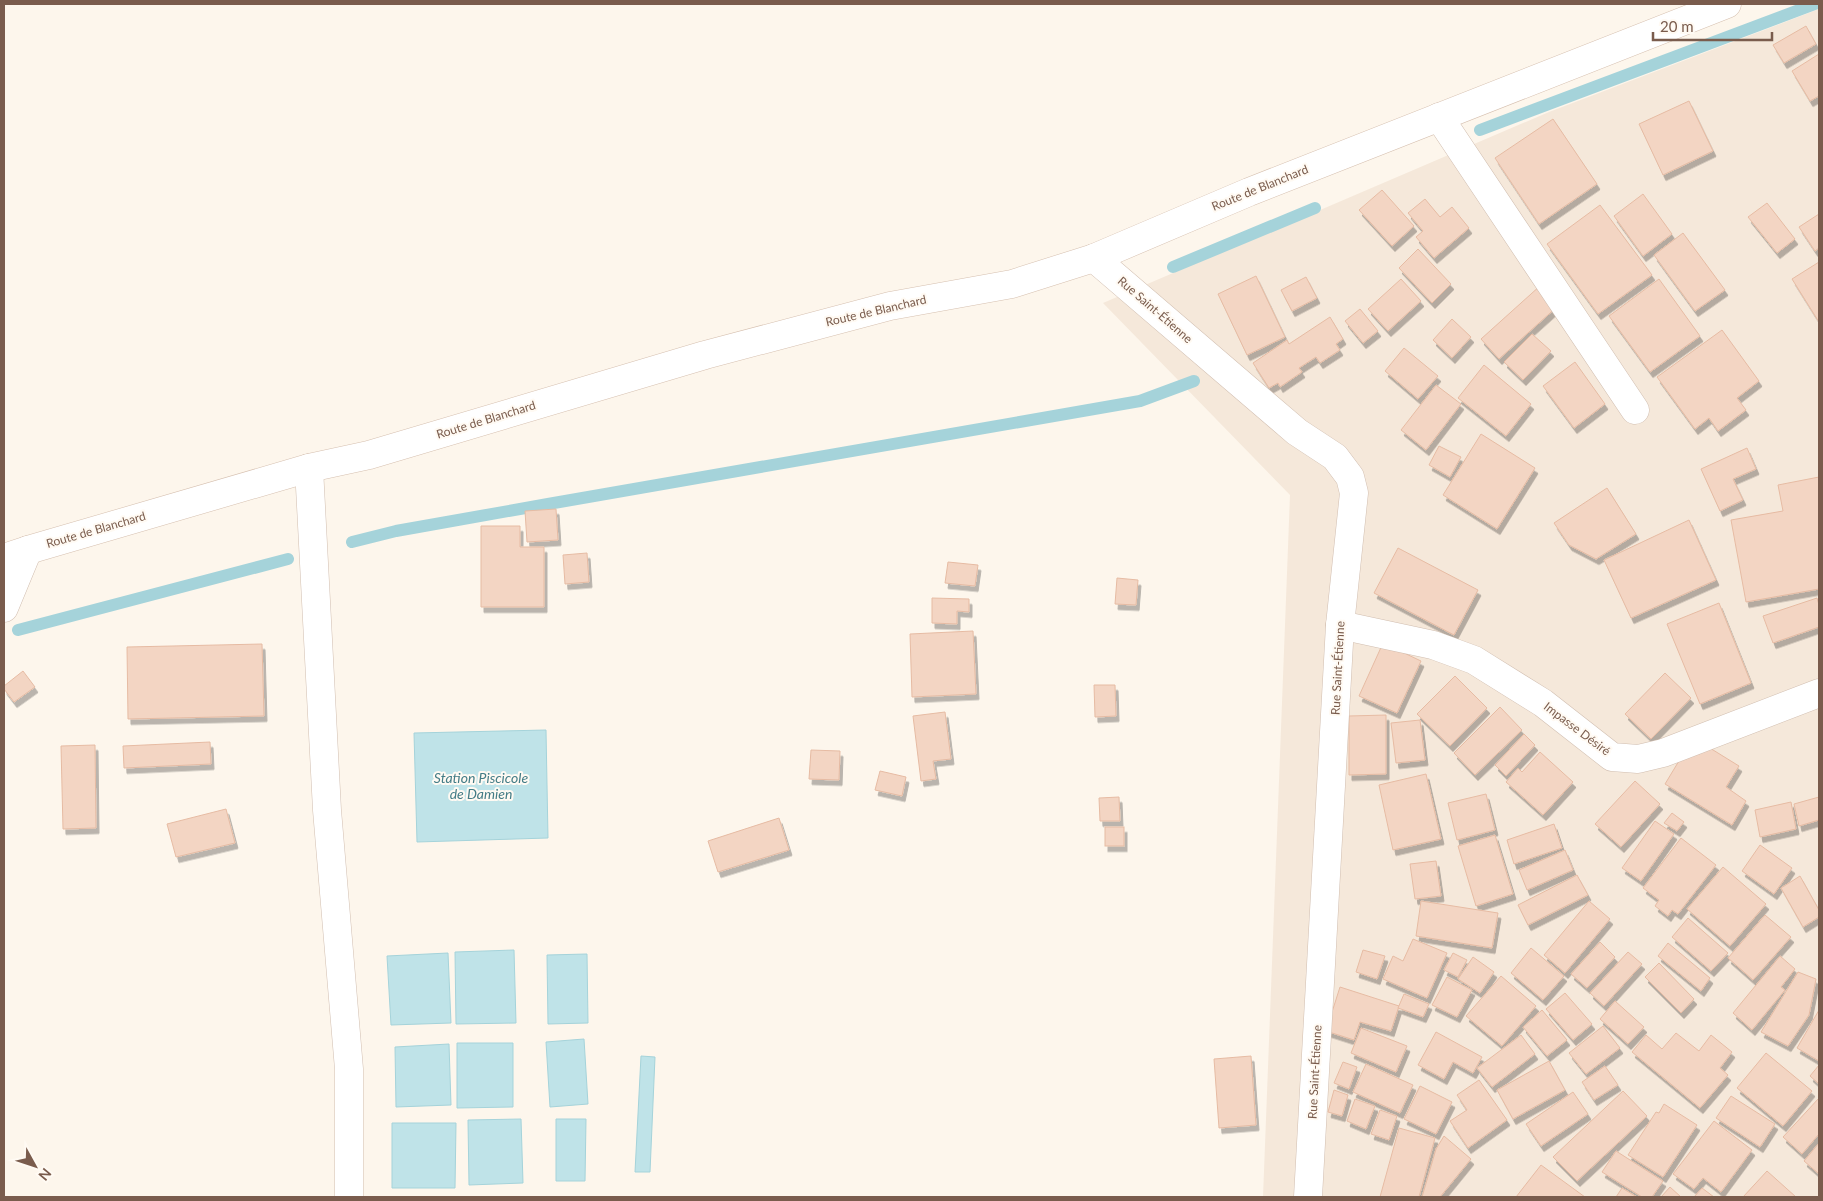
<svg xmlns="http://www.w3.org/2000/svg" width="1823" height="1201" font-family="Lato,sans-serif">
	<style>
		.residential { fill: #f5e8da }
		.water { fill: #bfe3e8; stroke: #a5d3da }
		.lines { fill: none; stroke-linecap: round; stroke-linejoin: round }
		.stream { stroke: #a5d3da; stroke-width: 12 }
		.building { fill: #f3d5c3; stroke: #e6bba3; filter: url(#shadow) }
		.street-casing { stroke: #d1beb0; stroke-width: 29 }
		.secondary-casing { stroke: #d6c0b0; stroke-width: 29 }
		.street { stroke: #fff; stroke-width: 28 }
		.secondary { stroke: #fff; stroke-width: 28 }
		.labels { text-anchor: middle; stroke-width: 4; stroke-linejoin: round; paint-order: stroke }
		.street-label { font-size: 12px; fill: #7a5c4d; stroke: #fffaf3 }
		.water-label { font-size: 14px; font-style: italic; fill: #437c86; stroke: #fffaf3 }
	</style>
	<defs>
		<filter id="shadow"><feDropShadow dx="3" dy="5.5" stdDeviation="0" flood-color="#0004"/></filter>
	</defs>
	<rect width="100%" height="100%" fill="#fdf6ec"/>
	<!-- residential -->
	<path class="residential" d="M1819,9v1188h-556l27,-702 -187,-192 446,-191z"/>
	<!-- water -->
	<g class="water">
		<path d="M546,730l2,108 -131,4 -3,-109z"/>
		<path d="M514,950l2,73 -60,1 -1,-72z"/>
		<path d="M448,953l3,70 -60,2 -4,-69z"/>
		<path d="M587,954l1,69 -40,1 -1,-69z"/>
		<path d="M584,1039l4,65 -38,3 -4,-65z"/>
		<path d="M457,1043h56v64l-56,1z"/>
		<path d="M449,1044l2,61 -55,2 -1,-60z"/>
		<path d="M641,1056l14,1 -5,115h-15z"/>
		<path d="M521,1119l2,64 -54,2 -1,-65z"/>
		<path d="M556,1119h30l-1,62h-29z"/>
		<path d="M392,1123h64l-1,65h-63z"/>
	</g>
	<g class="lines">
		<!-- stream -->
		<g class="stream">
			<path d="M1480,130l335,-126"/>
			<path d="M1173,267l142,-59"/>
			<path d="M352,542l44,-11 152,-27 592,-103 54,-20"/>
			<path d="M18,630l270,-71"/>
		</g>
	</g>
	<!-- building -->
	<g class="building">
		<path d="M1806,26l10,18 -32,19 -11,-18z"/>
		<path d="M1819,54v42l-9,5 -18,-30z"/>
		<path d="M1689,101l24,50 -50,24 -24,-51z"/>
		<path d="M1553,119l44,65 -58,40 -44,-66z"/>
		<path d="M1382,190l32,36 -22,20 -33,-36z"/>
		<path d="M1643,194l29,40 -29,22 -29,-40z"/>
		<path d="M1425,199l15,18 12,-10 17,21 -35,30 -18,-21 7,-6 -15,-18z"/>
		<path d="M1767,203l28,36 -18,14 -29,-36z"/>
		<path d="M1600,205l52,70 -54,39 -51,-70z"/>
		<path d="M1819,214v34l-4,3 -16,-24z"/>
		<path d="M1683,233l42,57 -30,21 -41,-56z"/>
		<path d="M1418,249l33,35 -19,19 -33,-35z"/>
		<path d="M1819,262v60l-27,-43z"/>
		<path d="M1256,276l29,61 -38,18 -29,-61z"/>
		<path d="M1306,277l11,21 -25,13 -11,-21z"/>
		<path d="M1401,279l20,22 -33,30 -20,-22z"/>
		<path d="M1659,279l41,57 -50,36 -41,-56z"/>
		<path d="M1541,285l18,20 -60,54 -18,-20z"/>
		<path d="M1360,309l18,22 -15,12 -18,-22z"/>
		<path d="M1330,317l13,22 -7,5 4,6 -20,13 -4,-6 -17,11 3,4 -22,15 -2,-4 -9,5 -16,-25 34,-23 2,4z"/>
		<path d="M1452,319l19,18 -19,21 -19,-18z"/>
		<path d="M1722,330l37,51 -22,17 9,12 -28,21 -9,-13 -14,11 -38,-52z"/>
		<path d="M1532,334l19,17 -28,29 -19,-18z"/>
		<path d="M1404,348l34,28 -20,23 -33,-28z"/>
		<path d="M1575,362l30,42 -31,24 -31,-42z"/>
		<path d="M1484,365l47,39 -25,32 -48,-38z"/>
		<path d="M1436,385l25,19 -35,46 -25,-20z"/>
		<path d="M1481,434l54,34 -38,61 -54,-34z"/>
		<path d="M1439,446l22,11 -11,20 -21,-12z"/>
		<path d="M1747,448l9,21 -23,10 10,21 -23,11 -19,-42z"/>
		<path d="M1819,477v112l-73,13 -15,-82 52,-9 -5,-26z"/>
		<path d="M1607,488l29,46 -40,25 -27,-14 -15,-22z"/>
		<path d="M556,509l2,31 -31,2 -2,-31z"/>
		<path d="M1689,520l27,60 -85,38 -27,-58z"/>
		<path d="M481,526h39v21h24v60h-63z"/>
		<path d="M1398,548l80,42 -24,45 -80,-42z"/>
		<path d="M587,553l2,29 -24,2 -2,-29z"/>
		<path d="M948,562l30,3 -3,21 -30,-3z"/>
		<path d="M1117,578l21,2 -2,25 -21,-1z"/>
		<path d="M932,598l37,1v13l-12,-1v13l-25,-1z"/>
		<path d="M1817,598l2,7v22l-46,16 -10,-27z"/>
		<path d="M1719,603l32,80 -51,21 -33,-80z"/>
		<path d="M973,631l3,63 -64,3 -2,-63z"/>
		<path d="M1383,643l38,18 -24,52 -38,-17z"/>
		<path d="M262,644l2,72 -136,3 -1,-72z"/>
		<path d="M23,671l12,16 -21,15 -10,-13v-3z"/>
		<path d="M1665,673l26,25 -40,41 -26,-25z"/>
		<path d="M1455,676l32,32 -37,38 -33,-32z"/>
		<path d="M1094,685h21l1,31 -21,1z"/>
		<path d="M1500,707l22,23 -47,45 -21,-22z"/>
		<path d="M945,712l6,47 -18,2 3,18 -15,2 -8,-65z"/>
		<path d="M1386,715v59l-37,1v-59z"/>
		<path d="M1420,720l5,40 -29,3 -5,-40z"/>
		<path d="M1524,734l11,11 -29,31 -11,-11z"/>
		<path d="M210,742l1,22 -87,4 -1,-22z"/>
		<path d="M95,745l1,83 -33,1 -2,-83z"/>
		<path d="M1705,745l34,21 -13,21 20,14 -14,24 -67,-41 23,-38 12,8z"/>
		<path d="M811,750l29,1 -1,29 -30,-1z"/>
		<path d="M1540,752l33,30 -30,33 -37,-33 12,-14 4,4z"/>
		<path d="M880,771l26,6 -4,19 -27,-6z"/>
		<path d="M1426,774l15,65 -48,11 -14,-65z"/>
		<path d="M1635,781l25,23 -39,43 -26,-23z"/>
		<path d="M1486,794l9,36 -38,10 -9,-37z"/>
		<path d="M1119,797l1,24h-20l-1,-23z"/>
		<path d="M1819,797v23l-20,6 -5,-22z"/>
		<path d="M1791,802l5,27 -36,8 -5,-27z"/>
		<path d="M226,809l9,34 -59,14 -9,-33z"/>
		<path d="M1672,813l12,9 -7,9 -13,-8z"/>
		<path d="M779,818l10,32 -71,22 -10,-31z"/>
		<path d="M1655,821l19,13 -33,47 -19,-13z"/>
		<path d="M1554,824l8,24 -48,16 -7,-24z"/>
		<rect x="1105" y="827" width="19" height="19"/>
		<path d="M1495,835l18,59 -37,12 -18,-60z"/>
		<path d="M1681,838l35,27 -38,49 -6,-4 -4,6 -13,-10 4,-6 -16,-12z"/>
		<path d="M1760,845l32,23 -18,26 -32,-23z"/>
		<path d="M1565,850l8,20 -46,20 -8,-20z"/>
		<path d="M1436,861l5,35 -26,3 -5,-35z"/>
		<path d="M1723,867l43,37 -36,42 -43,-37z"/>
		<path d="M1577,875l11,20 -60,30 -10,-20z"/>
		<path d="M1800,876l19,34v7l-16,10 -22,-39z"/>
		<path d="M1421,901l77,12 -6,35 -76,-12z"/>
		<path d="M1589,901l21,18 -45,54 -21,-18z"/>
		<path d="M1765,915l26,22 -38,43 -25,-22z"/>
		<path d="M1688,918l40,35 -17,18 -39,-34z"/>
		<path d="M1413,939l34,14 -20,45 -44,-19 10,-23 10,5z"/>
		<path d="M1600,942l15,15 -28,31 -16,-14z"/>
		<path d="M1668,943l42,35 -9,13 -43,-35z"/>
		<path d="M1531,948l33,28 -21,24 -32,-27z"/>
		<path d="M1363,950l22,6 -8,23 -21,-7z"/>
		<path d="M1628,952l14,12 -38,42 -14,-13z"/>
		<path d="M1453,953l14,7 -9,17 -14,-7z"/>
		<path d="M1780,956l15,13 -14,18 4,3 -33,40 -19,-17z"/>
		<path d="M1473,957l21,15 -14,21 -22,-14z"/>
		<path d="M1659,963l35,36 -13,14 -36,-36z"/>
		<path d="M1798,972l18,7 -7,36 -21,31 -27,-14z"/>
		<path d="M1501,976l35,30 -34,40 -36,-30z"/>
		<path d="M1447,977l25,13 -15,27 -25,-12z"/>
		<path d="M1340,987l59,19 -8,25 -31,-9 -6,18 -28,-9z"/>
		<path d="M1565,993l27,31 -19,16 -27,-31z"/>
		<path d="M1404,994l25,10 -6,13 -25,-9z"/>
		<path d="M1615,1001l29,26 -16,17 -28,-25z"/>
		<path d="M1542,1010l25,30 -20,16 -24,-29z"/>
		<path d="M1819,1010v51l-22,-13z"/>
		<path d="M1603,1026l17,22 -34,26 -17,-21z"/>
		<path d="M1361,1028l46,18 -11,26 -45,-19z"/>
		<path d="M1436,1032l46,25 -9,16 -20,-11 -9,17 -26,-14z"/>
		<path d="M1676,1033l23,18 12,-16 21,17 -12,16 8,7 -28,33 -68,-56 14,-17 16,14z"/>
		<path d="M1521,1035l14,19 -43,33 -15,-19z"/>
		<path d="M1766,1053l46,38 -29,35 -46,-38z"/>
		<path d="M1251,1056l5,69 -37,3 -5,-69z"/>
		<path d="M1549,1061l16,29 -52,29 -16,-29z"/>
		<path d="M1343,1062l14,5 -8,22 -15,-6z"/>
		<path d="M1366,1064l47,21 -13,28 -47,-21z"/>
		<path d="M1819,1065v19l-9,-8z"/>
		<path d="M1605,1066l13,19 -24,15 -12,-18z"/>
		<path d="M1479,1080l28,40 -39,28 -18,-27 17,-11 -10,-15z"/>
		<path d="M1420,1086l32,16 -16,32 -32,-15z"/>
		<path d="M1334,1090l14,5 -6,21 -14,-4z"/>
		<path d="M1623,1091l24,25 -70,65 -24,-24z"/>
		<path d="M1573,1092l15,22 -47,32 -15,-22z"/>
		<path d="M1731,1096l44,28 -15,23 -44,-29z"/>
		<path d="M1819,1098v36l-17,20 -19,-17z"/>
		<path d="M1355,1099l20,7 -9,23 -19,-8z"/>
		<path d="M1664,1104l33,21 -34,52 -35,-22 28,-43 3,1z"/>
		<path d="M1380,1110l17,6 -8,24 -18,-6z"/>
		<path d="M1714,1121l38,29 -31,42 -18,-14 -9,11 -21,-15z"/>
		<path d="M1399,1128l36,10 -16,59h-39z"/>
		<path d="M1444,1136l27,23 -31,38h-18l14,-48z"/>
		<path d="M1819,1143v31l-15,-13z"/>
		<path d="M1616,1151l47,30 -11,16h-10l-40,-25z"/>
		<path d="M1541,1165l44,32h-69z"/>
		<path d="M1767,1171l29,26h-53z"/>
		<path d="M1670,1187l11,10h-20z"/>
		<path d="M1622,1188l15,9h-21z"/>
		<path d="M1702,1188l12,9h-20z"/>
	</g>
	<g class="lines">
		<defs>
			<g id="street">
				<path d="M1439,117l196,293"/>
				<path d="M1094,258l203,174 38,25 15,20 4,16 -14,132 -32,572"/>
				<path d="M309,468l18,342 22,259v128"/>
				<path d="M4,608l24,-58"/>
				<path d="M1340,625l93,20 41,15 69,43 69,54 26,2 25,-6 156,-60"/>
			</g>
			<path id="secondary" d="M4,558l24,-8 281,-82 60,-13 336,-100 185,-49 122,-22 82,-26 155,-66 478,-188"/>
		</defs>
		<!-- street casing -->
		<use href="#street" class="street-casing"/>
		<!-- secondary casing -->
		<use href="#secondary" class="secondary-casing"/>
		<!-- street -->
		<use href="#street" class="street"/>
		<!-- secondary -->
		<use href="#secondary" class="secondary"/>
	</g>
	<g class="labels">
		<!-- street labels -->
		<g class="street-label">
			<text transform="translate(1260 188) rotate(-22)" y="4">Route de Blanchard</text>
			<text transform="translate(1155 310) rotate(41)" y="4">Rue Saint-Étienne</text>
			<text transform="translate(876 311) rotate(-13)" y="4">Route de Blanchard</text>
			<text transform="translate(486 420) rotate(-17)" y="4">Route de Blanchard</text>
			<text transform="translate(96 530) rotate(-16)" y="4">Route de Blanchard</text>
			<text transform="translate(1338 668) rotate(-87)" y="4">Rue Saint-Étienne</text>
			<text transform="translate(1577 729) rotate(37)" y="4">Impasse Désiré</text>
			<text transform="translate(1315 1072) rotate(-87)" y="4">Rue Saint-Étienne</text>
		</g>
		<!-- water labels -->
		<g class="water-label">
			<text x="481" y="783">Station Piscicole<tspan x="481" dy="16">de Damien</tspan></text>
		</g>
	</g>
	<!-- border -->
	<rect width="1823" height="1201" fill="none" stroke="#7a5c4d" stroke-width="10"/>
	<!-- north arrow -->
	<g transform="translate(35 1166) rotate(130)" stroke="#fffaf3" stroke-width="4" paint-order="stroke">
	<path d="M0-4L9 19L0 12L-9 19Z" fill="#7a5c4d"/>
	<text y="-8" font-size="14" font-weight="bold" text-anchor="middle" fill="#7a5c4d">N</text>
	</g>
	<!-- scale -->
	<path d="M1653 32v8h119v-8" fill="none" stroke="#7a5c4d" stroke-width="2.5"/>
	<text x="1660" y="32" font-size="15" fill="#7a5c4d" stroke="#fffaf3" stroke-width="4" paint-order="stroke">20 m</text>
</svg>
